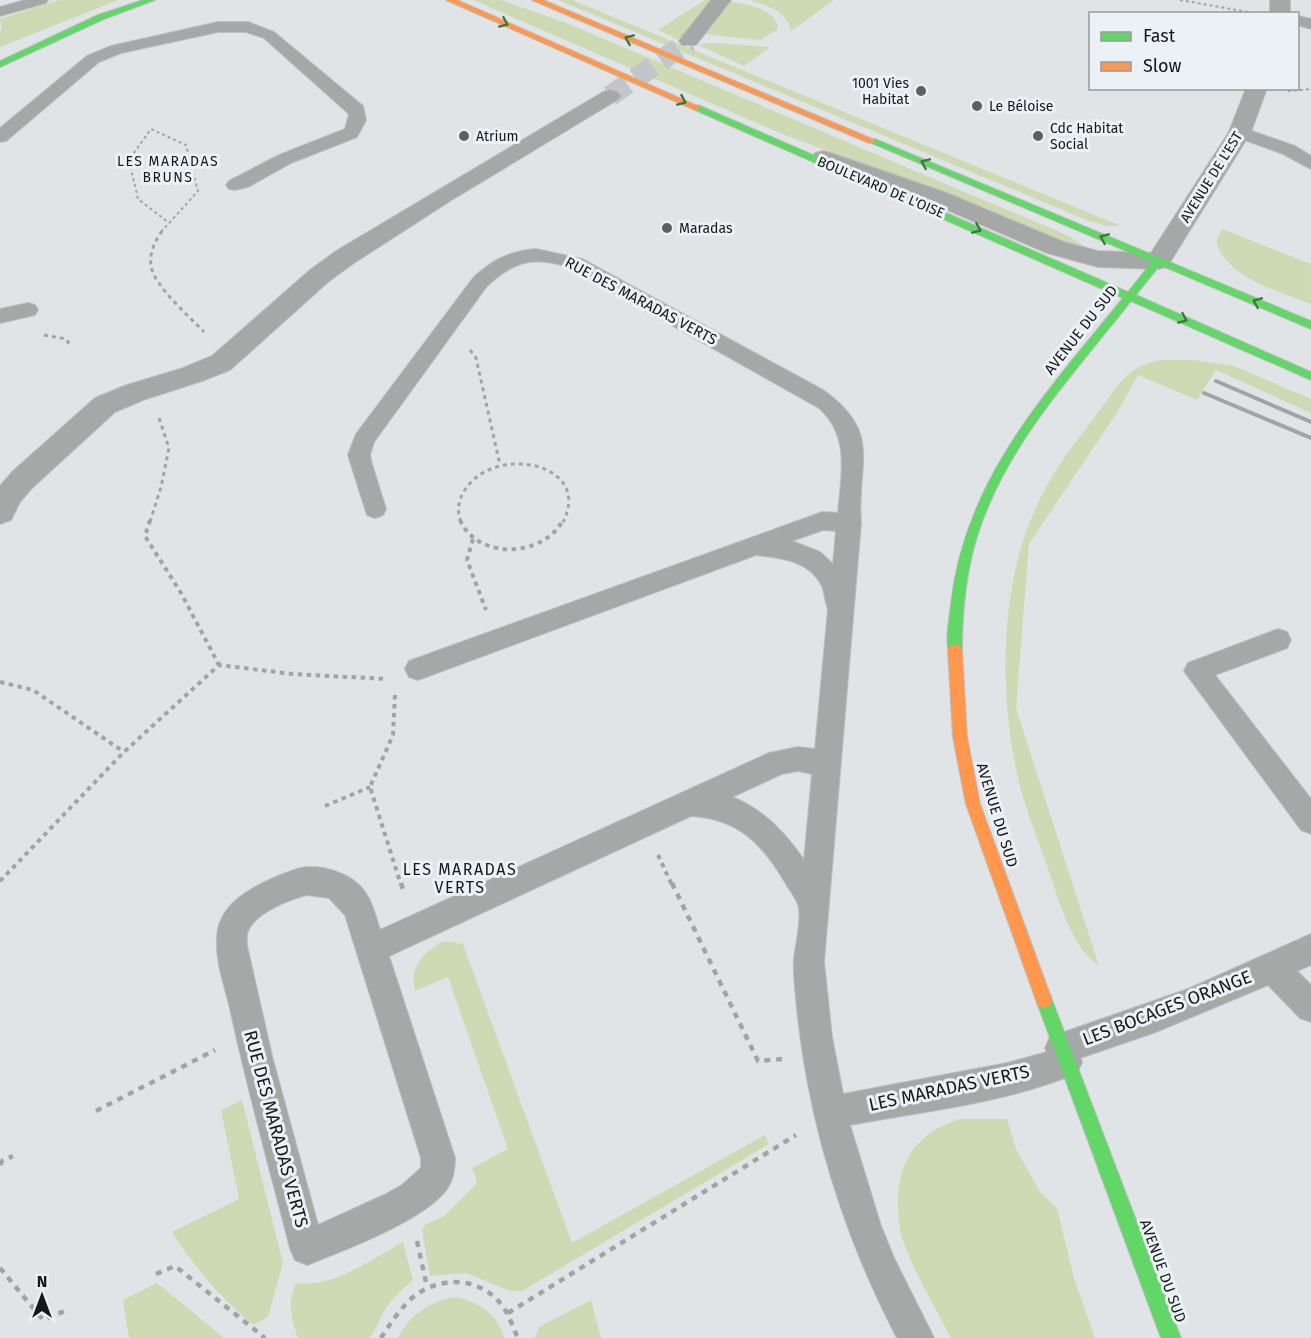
<svg xmlns="http://www.w3.org/2000/svg" width="1311" height="1338" font-family="'Fira Sans',sans-serif">
	<style>
		.green { fill: #cddab4 }
		.lines { fill: none; stroke-linecap: round; stroke-linejoin: round }
		.street-tunnel { stroke: #c3c5c8; stroke-width: 21; stroke-dasharray: 21 10; stroke-linecap: butt }
		.lane-casing { stroke: #bdbfc1; stroke-width: 2 }
		.street-casing { stroke: #bdbfc1; stroke-width: 2 }
		.fast-casing { stroke: #bdbfc1; stroke-width: 2 }
		.slow-casing { stroke: #bdbfc1; stroke-width: 2 }
		.path-far3 { stroke: #a2a3a3; stroke-width: 2; stroke-dasharray: 3 3; stroke-linecap: butt }
		.path-far2 { stroke: #a2a3a3; stroke-width: 3; stroke-dasharray: 4 4; stroke-linecap: butt }
		.path-far1 { stroke: #a2a3a3; stroke-width: 4; stroke-dasharray: 4.5 4.5; stroke-linecap: butt }
		.path { stroke: #a2a3a3; stroke-width: 4.5; stroke-dasharray: 6 6; stroke-linecap: butt }
		.lane { fill: #a6a7a7; fill-rule: evenodd }
		.street { fill: #a6a7a7; fill-rule: evenodd }
		.fast { fill: #63d668; fill-rule: evenodd }
		.slow { fill: #ff974d; fill-rule: evenodd }
		.rail { stroke: #a3a3a5; stroke-width: 4 }
		.oneway { stroke: #3c7740 }
		.poi-dot { fill: #5d5f61; stroke: #ecf1f6; stroke-width: 2 }
		.labels { text-anchor: middle; stroke-width: 6; stroke-linejoin: round; paint-order: stroke }
		.far-poi-label { font-size: 14px; fill: #161819; stroke: #ecf1f6; text-anchor: start }
		.far-neighbourhood-label { font-size: 14px; letter-spacing: 1.5px; fill: #161819; stroke: #ecf1f6 }
		.far-street-label { font-size: 14px; fill: #161819; stroke: #ecf1f6 }
		.street-label { font-size: 15px; fill: #161819; stroke: #ecf1f6 }
		.neighbourhood-label { font-size: 16px; letter-spacing: 1.5px; fill: #161819; stroke: #ecf1f6 }
		.near-street-label { font-size: 18px; fill: #161819; stroke: #ecf1f6 }
	</style>
	<rect width="100%" height="100%" fill="#e1e4e7"/>
	<!-- green -->
	<g class="green">
		<path d="M59,0h59l-118,47v-17l2,-1 -2,-10z"/>
		<path d="M473,0h28l63,22 505,214 19,13 -15,-2 -124,-52 -162,-59z"/>
		<path d="M558,0h14l549,226h-13l-19,-5z"/>
		<path d="M705,0h7l-31,41 -23,-11z"/>
		<path d="M750,0h84l-43,31c-3,-20 -24,-25 -41,-31z"/>
		<path d="M729,1c17,3 42,7 49,24l-1,5 -17,10 -57,-6z"/>
		<path d="M708,43h7l55,4 -26,19 -46,-21z"/>
		<path d="M1222,229l89,35v40c-34,-14 -82,-24 -95,-62z"/>
		<path d="M1164,360h29l41,6 77,33v14l-95,-43 -19,30 -59,-25 -20,36 -89,133 -13,164 83,258c-31,-23 -40,-68 -53,-103 -8,-23 -17,-46 -24,-69 -24,-91 -25,-212 19,-297 14,-29 34,-54 53,-79 22,-28 32,-55 70,-58z"/>
		<path d="M444,941l19,3 109,299 193,-108 4,9 -247,147h-12l-44,-18 -36,3 -8,-46 3,-5 19,-9 31,-31 2,-4 -5,-13 36,-19 -60,-172 -33,14c-6,-24 9,-40 29,-50z"/>
		<path d="M242,1100l41,163 -15,54 -15,8c-33,-28 -58,-57 -81,-93l67,-33 -18,-89z"/>
		<path d="M959,1119h48l9,30 24,43 17,16 17,70 21,60h-144c-17,-33 -37,-66 -49,-100 -3,-10 -4,-22 -4,-32 -1,-45 19,-73 61,-87z"/>
		<path d="M403,1242l10,38c-11,10 -22,19 -30,33 -5,9 -7,17 -14,25h-71c-7,-21 -11,-35 -2,-55 38,5 74,-23 107,-41z"/>
		<path d="M157,1283l67,55h-95l-6,-38z"/>
		<path d="M455,1297c23,4 43,17 49,41h-106c11,-23 33,-37 57,-41z"/>
		<path d="M591,1300l10,38h-66l4,-11z"/>
	</g>
	<g class="lines">
		<!-- street-tunnel -->
		<path class="street-tunnel" d="M610,96l79,-55"/>
		<defs>
			<g id="lane">
				<path d="M25,0h23l-2,3 -46,13v-9z"/>
				<path d="M1298,16l13,3v10l-13,-4z"/>
				<path d="M218,22h30l26,10 89,74 3,14 -9,17 -66,26 -43,24 -13,3 -6,-1 -3,-4 3,-4 50,-26 66,-26 4,-15 -85,-76 -18,-6h-28l-97,21 -22,9 -93,79 -6,1v-14l87,-72 24,-10z"/>
				<path d="M1240,127l55,19 16,10v13l-28,-15 -49,-18 -2,-4 2,-4z"/>
				<path d="M536,249l46,10 241,131c61,43 33,75 38,133l-37,439 8,75 11,57 164,-31 40,-11 -2,-4 5,-11 138,-48 123,-55v31l-14,6 14,14v37l-11,-4 -32,-33 -112,47 -76,26 2,4 -5,11c-71,30 -152,38 -227,52l31,101 13,32 40,80h-37c-55,-106 -90,-220 -101,-339 -1,-13 -3,-28 -2,-41 2,-15 7,-35 5,-50 -1,-8 -9,-17 -13,-24 -23,-40 -47,-65 -95,-68l-302,140 66,202c0,11 -2,22 -8,31 -22,31 -104,62 -140,76l-12,-5 -5,-12c-20,-78 -42,-156 -59,-235 -5,-24 -16,-51 -14,-76 2,-33 33,-49 61,-61 9,-3 20,-9 30,-9 17,-1 39,6 51,18 12,11 16,29 21,45l389,-177 29,-6 17,2 13,-140c-3,-7 -3,-15 -6,-23 -13,-26 -41,-28 -66,-31l-338,125 -9,-3 -4,-8 4,-8 405,-146 8,-3 16,1c3,-38 13,-76 -19,-105l-251,-141c-35,-11 -54,-6 -81,19l-113,156 -4,13 1,6 15,48 -3,6 -8,3 -8,-3 -19,-60 8,-21 117,-156c19,-18 37,-27 63,-29zM823,530l13,1 -3,33 -13,-12 -28,-11zM798,771l14,3 -8,86c-19,-28 -41,-51 -72,-63l50,-23zM306,895l23,3 16,17 76,243v10l-19,17 -18,10 -66,30 -45,-165 -26,-114c0,-5 -1,-11 1,-15 7,-18 41,-31 58,-36z"/>
				<path d="M28,303l7,2 3,5 -3,5 -35,8v-14z"/>
				<path d="M1278,629l9,3 4,8 -4,8 -72,27 96,124v35l-10,-4 -117,-159 4,-8z"/>
			</g>
			<g id="street">
				<path d="M711,0h20l-35,45h-14l-3,-4z"/>
				<rect x="1270" y="0" width="20" height="14"/>
				<path d="M1246,88h21l-16,44 -84,135 -9,2 -60,-2 -51,-14 -116,-50 -116,-40 -3,-5 3,-5 8,-2 8,2 116,40 117,49 34,9 53,2 78,-121z"/>
				<path d="M610,90l7,2 4,4 -4,4 -167,101 -96,62 -26,19 -98,88 -28,11 -59,19 -28,12 -83,76 -12,14 -9,18 -11,4v-38l12,-14 83,-74 29,-12 59,-18 29,-12 98,-86 26,-19 267,-159z"/>
			</g>
			<g id="fast">
				<path d="M143,0h12l-51,19 -104,48v-6l98,-46z"/>
				<path d="M698,105l430,187 24,-30 -285,-121 8,-2 436,182v8l-151,-64 -24,30 175,77v8l-180,-79c-51,65 -111,129 -143,206 -20,45 -26,95 -26,143l-2,4h-10c-6,-13 0,-36 1,-50 14,-126 96,-212 172,-306l-428,-188 -1,-2z"/>
				<path d="M1044,992l6,2 2,6 129,338h-20l-125,-338 2,-6z"/>
			</g>
			<g id="slow">
				<path d="M446,0h11l245,108 -7,2z"/>
				<path d="M532,0h11l334,141 -8,2z"/>
				<path d="M955,644l5,2 2,4 5,87 13,67 72,196 -2,6 -6,2 -6,-2 -2,-6 -70,-196 -13,-67 -5,-87 2,-4z"/>
			</g>
		</defs>
		<!-- lane casing -->
		<use href="#lane" class="lane-casing"/>
		<!-- street casing -->
		<use href="#street" class="street-casing"/>
		<!-- fast casing -->
		<use href="#fast" class="fast-casing"/>
		<!-- slow casing -->
		<use href="#slow" class="slow-casing"/>
		<!-- path-far3 -->
		<g class="path-far3">
			<path d="M1180,0l68,12"/>
			<path d="M1288,91l23,-2"/>
			<path d="M161,232l37,-41 -12,-46 -35,-16 -22,31 9,39 30,23"/>
		</g>
		<!-- path-far2 -->
		<g class="path-far2">
			<path d="M162,231c-7,10 -13,22 -11,35 3,20 39,51 53,66"/>
			<path d="M44,335l22,4 4,6"/>
			<path d="M470,350l6,8 24,107"/>
			<path d="M150,522l11,-35 8,-39 -10,-30"/>
			<path d="M461,522c-5,-12 -2,-25 6,-35 31,-43 126,-23 96,35"/>
		</g>
		<!-- path-far1 -->
		<g class="path-far1">
			<path d="M150,520l-5,16 36,57 38,72"/>
			<path d="M460,520c18,41 84,37 103,0"/>
			<path d="M473,539l-6,21 19,50"/>
			<path d="M0,682l33,8 91,62"/>
			<path d="M395,695l-2,40 -23,52 31,98"/>
			<path d="M325,806l45,-19"/>
			<path d="M658,855l14,30"/>
			<path d="M0,881l124,-129 95,-87 74,9 94,5"/>
		</g>
		<!-- path -->
		<g class="path">
			<path d="M401,883l3,10"/>
			<path d="M672,883l86,178 24,-2"/>
			<path d="M96,1111l119,-61"/>
			<path d="M0,1165l2,-4 11,-5"/>
			<path d="M417,1241l10,46"/>
			<path d="M0,1268l43,52 24,-10"/>
			<path d="M156,1274l19,-8 90,72"/>
			<path d="M508,1313l288,-178"/>
			<path d="M381,1338c9,-14 18,-28 31,-40 30,-25 75,-21 95,15 4,8 7,17 11,25"/>
		</g>
		<!-- lane -->
		<use href="#lane" class="lane"/>
		<!-- street -->
		<use href="#street" class="street"/>
		<!-- fast -->
		<use href="#fast" class="fast"/>
		<!-- slow -->
		<use href="#slow" class="slow"/>
		<!-- rail -->
		<g class="rail">
			<path d="M1216,381l95,41"/>
			<path d="M1204,393l107,45"/>
		</g>
	</g>
	<!-- one-way arrows -->
	<defs><path id="oneway-chevron" d="M-2-3.5L2.5 0L-2 3.5" fill="none" stroke-width="1.6" stroke-linecap="round" stroke-linejoin="round" transform="scale(1.5)"/></defs>
	<g class="oneway">
		<use href="#oneway-chevron" transform="translate(504 23) rotate(24)"/>
		<use href="#oneway-chevron" transform="translate(629 39) rotate(-157)"/>
		<use href="#oneway-chevron" transform="translate(682 101) rotate(24)"/>
		<use href="#oneway-chevron" transform="translate(925 163) rotate(-157)"/>
		<use href="#oneway-chevron" transform="translate(977 229) rotate(23)"/>
		<use href="#oneway-chevron" transform="translate(1104 238) rotate(-157)"/>
		<use href="#oneway-chevron" transform="translate(1257 302) rotate(-157)"/>
		<use href="#oneway-chevron" transform="translate(1183 319) rotate(24)"/>
	</g>
	<!-- markers -->
	<g class="poi-dot">
		<circle cx="921" cy="91" r="6"/>
		<circle cx="977" cy="106" r="6"/>
		<circle cx="464" cy="136" r="6"/>
		<circle cx="1038" cy="136" r="6"/>
		<circle cx="667" cy="228" r="6"/>
	</g>
	<g class="labels">
		<!-- far-poi labels -->
		<g class="far-poi-label">
			<text x="909" y="88" text-anchor="end">1001 Vies<tspan x="909" dy="16">Habitat</tspan></text>
			<text x="989" y="111">Le Béloise</text>
			<text x="1050" y="133">Cdc Habitat<tspan x="1050" dy="16">Social</tspan></text>
			<text x="476" y="141">Atrium</text>
			<text x="679" y="233">Maradas</text>
		</g>
		<!-- far-neighbourhood labels -->
		<g class="far-neighbourhood-label">
			<text x="168" y="166">LES MARADAS<tspan x="168" dy="16">BRUNS</tspan></text>
		</g>
		<!-- far-street labels -->
		<g class="far-street-label">
			<text transform="translate(1211 177) rotate(-58)" y="5">AVENUE DE L'EST</text>
			<text transform="translate(881 187) rotate(23)" y="5">BOULEVARD DE L'OISE</text>
		</g>
		<!-- street labels -->
		<g class="street-label">
			<text transform="translate(641 301) rotate(28)" y="5">RUE DES MARADAS VERTS</text>
			<text transform="translate(1081 330) rotate(-52)" y="5">AVENUE DU SUD</text>
			<text transform="translate(997 815) rotate(73)" y="5">AVENUE DU SUD</text>
			<text transform="translate(1163 1271) rotate(70)" y="5">AVENUE DU SUD</text>
		</g>
		<!-- neighbourhood labels -->
		<g class="neighbourhood-label">
			<text x="460" y="875">LES MARADAS<tspan x="460" dy="18">VERTS</tspan></text>
		</g>
		<!-- near-street labels -->
		<g class="near-street-label">
			<text transform="translate(1167 1008) rotate(-21)" y="6">LES BOCAGES ORANGE</text>
			<text transform="translate(949 1088) rotate(-12)" y="6">LES MARADAS VERTS</text>
			<text transform="translate(276 1129) rotate(75)" y="6">RUE DES MARADAS VERTS</text>
		</g>
	</g>
	<!-- legend -->
	<rect x="1089" y="12" width="210" height="78" fill="#ecf1f6" stroke="#969a9e" stroke-width="1.5"/>
	<rect x="1101" y="32" width="30" height="9" fill="#63d668" stroke="#969a9e" stroke-width="1.5"/>
	<text x="1143" y="42" font-size="18" fill="#161819">Fast</text>
	<rect x="1101" y="62" width="30" height="9" fill="#ff974d" stroke="#969a9e" stroke-width="1.5"/>
	<text x="1143" y="72" font-size="18" fill="#161819">Slow</text>
	<!-- north arrow -->
	<g transform="translate(42 1296)" stroke="#ecf1f6" stroke-width="4.5" paint-order="stroke">
	<path d="M0-4.5L10 22L0 15L-10 22Z" fill="#161819"/>
	<text y="-9" font-size="16" font-weight="bold" text-anchor="middle" fill="#161819">N</text>
	</g>
</svg>
